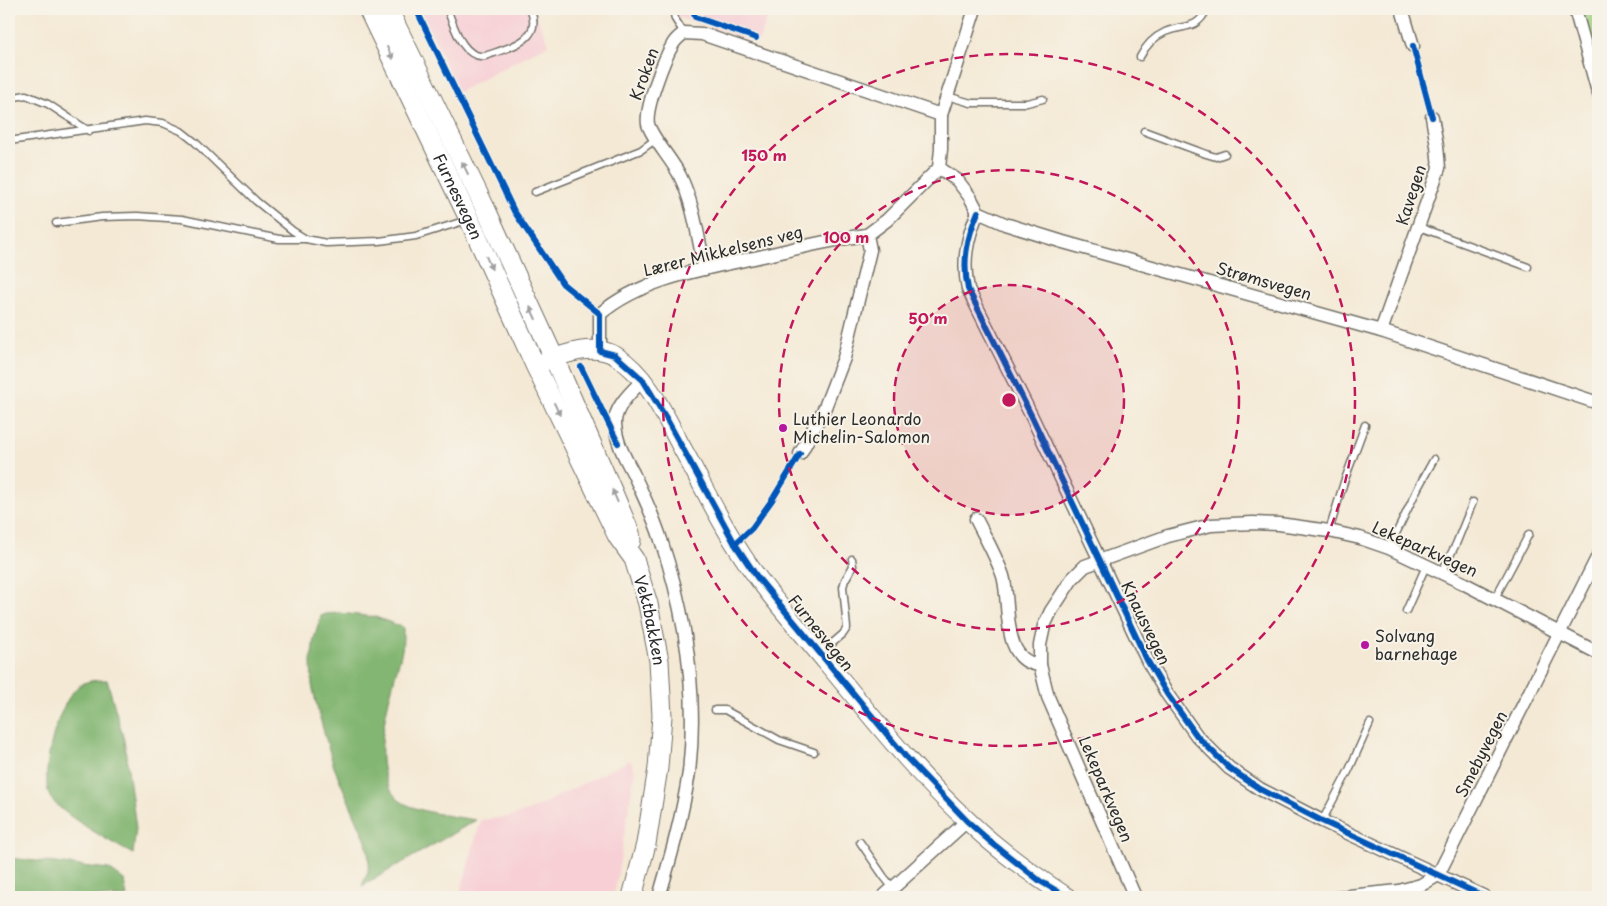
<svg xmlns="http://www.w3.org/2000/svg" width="1607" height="906" font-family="'Playpen Sans',sans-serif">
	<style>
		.built { fill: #f7cfd5 }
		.green { fill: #a4d584; stroke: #688058 }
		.forest { fill: #83b672; stroke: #57704e }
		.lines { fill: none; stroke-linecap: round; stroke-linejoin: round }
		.lane-casing { stroke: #716e66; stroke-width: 9 }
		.street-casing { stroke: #716e66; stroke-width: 15 }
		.secondary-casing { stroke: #716e66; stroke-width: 20 }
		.primary-casing { stroke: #716e66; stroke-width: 21 }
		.lane { stroke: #fff; stroke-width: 6 }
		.street { stroke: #fff; stroke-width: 12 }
		.secondary { stroke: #fff; stroke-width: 18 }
		.primary { stroke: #fff; stroke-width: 19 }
		.cycleway-casing { stroke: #f7f3e8; stroke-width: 9 }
		.cycleway { stroke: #0057b8; stroke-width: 6 }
		.oneway { fill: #a0a0a0 }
		.ring { fill: none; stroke: #c2185b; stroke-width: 2.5; stroke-dasharray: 9 6 }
		.poi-dot { fill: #b5179e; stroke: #f7f3e8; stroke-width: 2 }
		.labels { text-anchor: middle; stroke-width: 4; stroke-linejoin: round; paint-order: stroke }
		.street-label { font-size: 16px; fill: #2b2b2b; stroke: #f7f3e8 }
		.poi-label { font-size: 16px; fill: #2b2b2b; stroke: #f7f3e8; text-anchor: start }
		.centre { fill: #c2185b; stroke: #f7f3e8; stroke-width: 2.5 }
		.ring-label { font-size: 15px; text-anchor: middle; font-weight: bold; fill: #c2185b; stroke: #f7f3e8; stroke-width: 4; stroke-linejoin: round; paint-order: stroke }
	</style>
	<rect width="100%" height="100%" fill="#f7f3e8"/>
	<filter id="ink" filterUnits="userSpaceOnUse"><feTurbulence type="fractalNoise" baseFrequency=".02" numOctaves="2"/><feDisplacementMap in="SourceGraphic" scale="10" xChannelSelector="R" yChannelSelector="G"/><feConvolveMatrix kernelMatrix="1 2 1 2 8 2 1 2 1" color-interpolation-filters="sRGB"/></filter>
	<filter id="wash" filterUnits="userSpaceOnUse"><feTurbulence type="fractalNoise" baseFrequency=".0096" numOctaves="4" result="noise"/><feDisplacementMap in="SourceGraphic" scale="20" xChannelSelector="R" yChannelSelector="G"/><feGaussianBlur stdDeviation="1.12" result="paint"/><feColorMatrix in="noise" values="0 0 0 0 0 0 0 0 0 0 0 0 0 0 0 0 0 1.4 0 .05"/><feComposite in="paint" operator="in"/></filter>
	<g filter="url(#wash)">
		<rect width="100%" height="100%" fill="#f4e9d5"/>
		<!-- built -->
		<g class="built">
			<path d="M420,9h113l16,35 -91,48z"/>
			<path d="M677,9h94l-13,33 -84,-26z"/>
			<path d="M630,760l5,10 -21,127h-155l22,-77 27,-3 20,-6z"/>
		</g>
		<!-- green -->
		<path class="green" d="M1582,9h16v55z"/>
		<!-- forest -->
		<g class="forest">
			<path d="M340,613l35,4 28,10c0,8 0,16 -1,23 -9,39 -39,118 -3,150 15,12 58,17 77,20l-114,66 6,-14 1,-13 -3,-18 -32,-74 -16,-56 -6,-26 -1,-24 3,-22 7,-23 5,-2z"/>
			<path d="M107,680l17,60 12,88 -3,26c-17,-9 -77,-42 -84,-59 -9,-25 10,-102 35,-112 7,-3 16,-3 23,-3z"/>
			<path d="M9,858l100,11 15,11 3,17h-118z"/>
		</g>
	</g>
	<g filter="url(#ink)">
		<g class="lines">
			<defs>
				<g id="lane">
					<path d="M447,9c7,16 15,50 38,47 22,-8 60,-15 45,-47"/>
					<path d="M673,9l2,10 9,14"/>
					<path d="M1140,57c5,-10 14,-20 25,-25 18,-8 32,-1 42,-23"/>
					<path d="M947,96l24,7h56l16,-4"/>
					<path d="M9,98l17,-3 22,9 41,27"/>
					<path d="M1144,131l62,23 10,3 9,-3"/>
					<path d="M9,141l136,-20 18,2 18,8 14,11 61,59 37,30 13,8 20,4 53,-2 37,-5 51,-16"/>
					<path d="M535,192l106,-42 15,-11"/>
					<path d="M56,223l46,-6 35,-1 45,3 97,20h26"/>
					<path d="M1419,227l109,40"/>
					<path d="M1329,531l15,-49 21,-57"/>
					<path d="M1389,548l30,-62 15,-27"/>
					<path d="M1441,573l15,-29 17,-42"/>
					<path d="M1494,600l35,-66"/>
					<path d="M1406,611l20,-45"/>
					<path d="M821,653l22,-19 4,-6 -4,-41 2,-7 8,-14 -1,-7"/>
					<path d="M715,710h10l54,30 35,12"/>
					<path d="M1322,821l27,-51 21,-47"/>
					<path d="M860,842l24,35 9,11"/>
				</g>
				<g id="street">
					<path d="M1402,9l11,37"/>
					<path d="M1575,9l23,83"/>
					<path d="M939,168l18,12 13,17 8,15 27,12 58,18 318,89 217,72"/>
					<path d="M978,212c-11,26 -16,49 -10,77l64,128 115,243 20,34 30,42 32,32 31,21 62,32 163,76"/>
					<path d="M705,269c-7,-30 -11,-65 -25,-93 -7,-15 -29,-39 -32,-52 -3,-16 16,-65 25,-80 3,-5 7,-8 11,-11l18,1 239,81"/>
					<path d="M1381,331l58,-163 -2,-22 -5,-29"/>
					<path d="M600,351v-37c43,-37 109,-46 163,-58 35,-8 69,-17 104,-21"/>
					<path d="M643,380c-11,11 -29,27 -28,44 1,18 10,34 18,49 10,22 21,44 28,67 25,75 37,152 28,232 -6,42 -18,84 -30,125"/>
					<path d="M800,454l25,-47 19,-49 26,-108 -3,-15 20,-15 52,-52 2,-19v-34l34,-106"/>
					<path d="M976,519c9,18 20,37 27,57 8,26 -3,86 37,89"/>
					<path d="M883,897l84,-76"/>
					<path d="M1135,897l-87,-200 -8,-32v-20l4,-19 7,-15 21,-32 13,-13 83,-30 43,-11 42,-2 26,1 50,7 31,7 29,10 72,34 137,71"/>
					<path d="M1339,897l60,-6 22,-6 17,-10 160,-319"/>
				</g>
				<path id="secondary" d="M535,365c24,-9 57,-24 81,-9 31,19 48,58 65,90 18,32 34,66 54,98 26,43 61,81 93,120 45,54 89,111 141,158 30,29 63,52 98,75"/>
				<g id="primary">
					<path id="s1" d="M368,9l101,210 66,146 83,172 16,22 14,45 11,57 3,55 -4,52 -12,76 -14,53"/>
					<path d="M388,9l99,203 67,146 60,137 16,38 1,8"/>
				</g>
			</defs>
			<!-- lane casing -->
			<use href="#lane" class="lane-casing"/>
			<!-- street casing -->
			<use href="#street" class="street-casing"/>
			<!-- secondary casing -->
			<use href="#secondary" class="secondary-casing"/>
			<!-- primary casing -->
			<use href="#primary" class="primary-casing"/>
			<!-- lane -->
			<use href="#lane" class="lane"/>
			<!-- street -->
			<use href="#street" class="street"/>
			<!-- secondary -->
			<use href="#secondary" class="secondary"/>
			<!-- primary -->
			<use href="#primary" class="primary"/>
			<defs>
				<g id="cycleway">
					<path d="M416,9l98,202 49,73 37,30v37l15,4 28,25 23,38 69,126 22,33 148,179 62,65 25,22 48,38 27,16"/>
					<path d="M694,14l1,3 61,21"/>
					<path d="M1413,46l19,71"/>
					<path d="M978,212c-11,26 -16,49 -10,77l64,128 115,243 20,34 30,42 32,32 31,21 62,32 163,76"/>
					<path d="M581,367l37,76"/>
					<path d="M735,544l17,-16 20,-28 28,-46"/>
				</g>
			</defs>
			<!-- cycleway casing -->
			<use href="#cycleway" class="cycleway-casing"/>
			<!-- cycleway -->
			<use href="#cycleway" class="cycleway"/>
		</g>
		<!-- one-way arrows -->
		<defs><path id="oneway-solid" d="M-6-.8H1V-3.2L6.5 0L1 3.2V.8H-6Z" transform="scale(1.25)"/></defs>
		<g class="oneway">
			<use href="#oneway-solid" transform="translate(390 53) rotate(64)"/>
			<use href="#oneway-solid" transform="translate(465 168) rotate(-116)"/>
			<use href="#oneway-solid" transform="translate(489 263) rotate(66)"/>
			<use href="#oneway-solid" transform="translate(533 313) rotate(-115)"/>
			<use href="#oneway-solid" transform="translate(557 409) rotate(64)"/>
			<use href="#oneway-solid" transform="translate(615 496) rotate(-113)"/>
		</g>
	</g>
	<!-- distance rings -->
	<circle cx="1009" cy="400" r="115" fill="#c2185b" fill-opacity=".12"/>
	<g class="ring">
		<circle cx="1009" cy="400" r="115"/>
		<circle cx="1009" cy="400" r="230"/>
		<circle cx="1009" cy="400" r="346"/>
	</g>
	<!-- markers -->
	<g class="poi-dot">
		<circle cx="783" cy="428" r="5"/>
		<circle cx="1365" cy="645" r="5"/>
	</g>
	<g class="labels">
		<!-- street labels -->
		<g class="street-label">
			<text transform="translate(644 74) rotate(-70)" y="6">Kroken</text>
			<text dy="6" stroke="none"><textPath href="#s1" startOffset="208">Furnesvegen</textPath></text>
			<text transform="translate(1411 195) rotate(-72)" y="6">Kavegen</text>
			<text transform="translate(723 251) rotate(-14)" y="6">Lærer Mikkelsens veg</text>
			<text transform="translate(1264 281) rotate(16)" y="6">Strømsvegen</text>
			<text transform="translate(1425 549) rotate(24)" y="6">Lekeparkvegen</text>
			<text dy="6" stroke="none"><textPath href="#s1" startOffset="675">Vektbakken</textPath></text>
			<text transform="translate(1146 623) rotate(64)" y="6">Knausvegen</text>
			<text transform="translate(821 633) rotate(51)" y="6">Furnesvegen</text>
			<text transform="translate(1481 754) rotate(-63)" y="6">Smebyvegen</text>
			<text transform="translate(1106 789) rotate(67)" y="6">Lekeparkvegen</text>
		</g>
		<!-- poi labels -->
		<g class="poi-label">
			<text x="793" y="425">Luthier Leonardo<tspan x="793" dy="18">Michelin-Salomon</tspan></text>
			<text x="1375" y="642">Solvang<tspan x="1375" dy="18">barnehage</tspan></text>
		</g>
	</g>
	<circle cx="1009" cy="400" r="8" class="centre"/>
	<g class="ring-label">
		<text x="764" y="161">150 m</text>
		<text x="846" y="243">100 m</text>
		<text x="928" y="324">50 m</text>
	</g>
	<!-- margin -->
	<rect width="1607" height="906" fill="none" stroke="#f7f3e8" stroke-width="30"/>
</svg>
